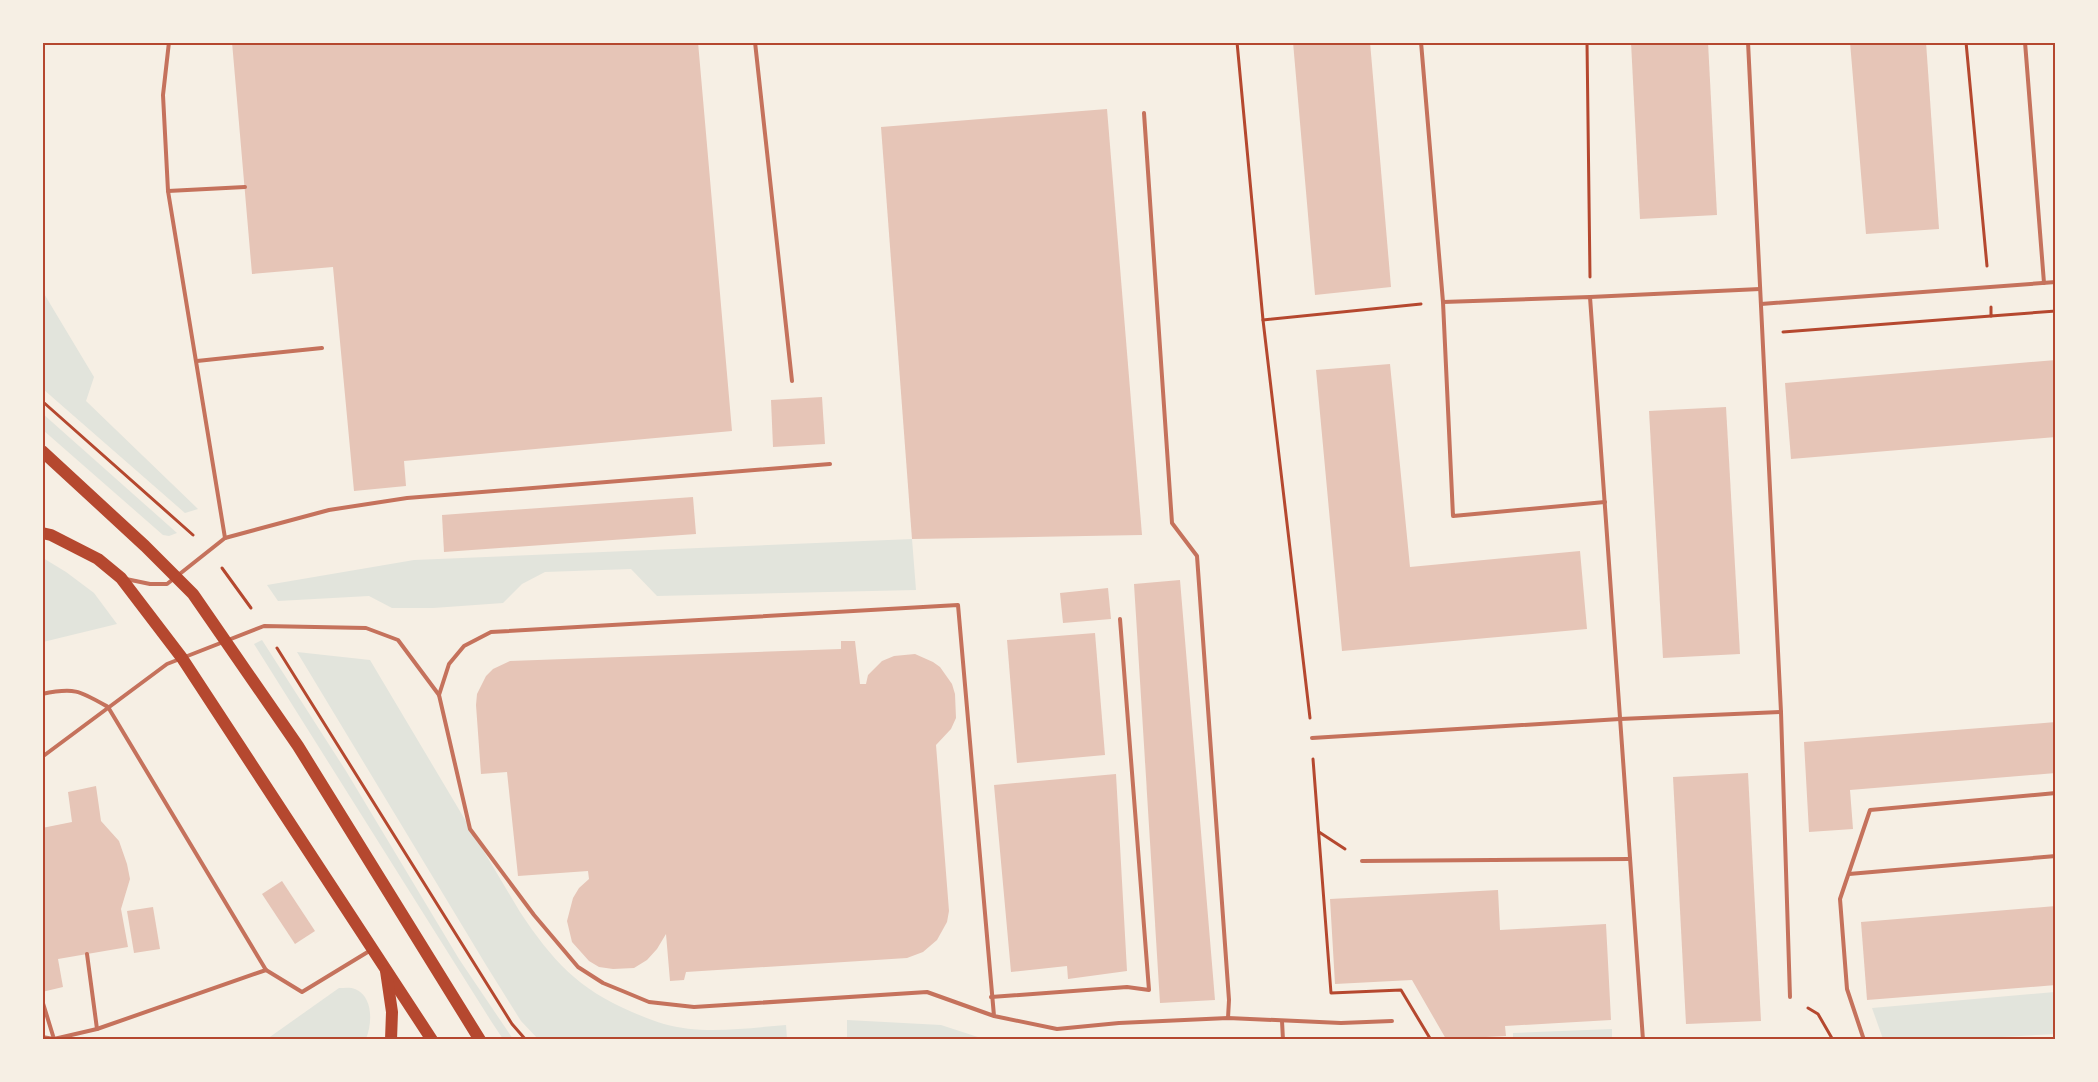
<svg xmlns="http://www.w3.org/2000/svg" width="2098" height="1082" font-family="Barlow,sans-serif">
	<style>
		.green { fill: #e2e4dc }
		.building { fill: #e6c5b7 }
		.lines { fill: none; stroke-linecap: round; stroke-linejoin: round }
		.path { stroke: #b5482f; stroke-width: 3 }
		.service { stroke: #c5725c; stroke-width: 4 }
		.primary { stroke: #b5482f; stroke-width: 12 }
		.neatline { fill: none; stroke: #b5482f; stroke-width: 2 }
	</style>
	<rect width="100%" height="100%" fill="#f6efe4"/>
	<!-- green -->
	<g class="green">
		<path d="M43,292l51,85 -8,24 112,108 -13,4 -142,-124z"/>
		<path d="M43,414l134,119 -8,3 -6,-1 -120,-105z"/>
		<path d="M912,539l4,51 -259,6 -26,-27 -86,3 -23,12 -19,19 -70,5h-41l-23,-12 -91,5 -11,-16 147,-25z"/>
		<path d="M43,558l23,14 28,21 23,31 -74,18z"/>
		<path d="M262,640l84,131 113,188 54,80h-10l-12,-18 -237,-377z"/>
		<path d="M297,652l73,8 150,252c32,48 58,77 112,100 10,4 21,9 32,12 38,11 82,4 122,1l1,14h-249l-17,-18 -35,-56z"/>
		<path d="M339,988c5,0 12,-1 16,1 19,8 17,35 11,50h-99z"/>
		<path d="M2055,992v42l-90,5h-82l-11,-31z"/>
		<path d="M847,1020l94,5 43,14h-137z"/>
		<path d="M1612,1029v10h-99v-6z"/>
	</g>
	<!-- building -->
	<g class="building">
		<path d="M232,42h466l34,389 -328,30 2,25 -52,5 -21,-224 -81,7z"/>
		<path d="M1293,42h77l21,245 -76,8z"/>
		<path d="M1631,42h77l9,173 -77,4z"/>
		<path d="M1850,42h76l13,187 -73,5z"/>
		<path d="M1107,109l35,426 -230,4 -31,-412z"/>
		<path d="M2056,360v77l-265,22 -6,-76z"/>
		<path d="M1390,364l20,203 170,-16 7,78 -245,22 -26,-281z"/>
		<path d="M822,397l3,47 -52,3 -2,-47z"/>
		<path d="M1726,407l14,247 -77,4 -14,-247z"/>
		<path d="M693,497l3,37 -252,18 -2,-37z"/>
		<path d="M1180,580l35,420 -55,3 -26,-419z"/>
		<path d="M1108,588l3,31 -48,4 -3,-30z"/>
		<path d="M1095,633l10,122 -88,8 -10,-123z"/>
		<path d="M841,641h14l5,43h6l2,-9 14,-14 12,-5 21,-2 18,8 7,5 12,17 3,10 1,24 -5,11 -15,16 13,166 -2,11 -10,18 -14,12 -16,6 -221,14 -2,8 -14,1 -4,-47 -9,15 -10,11 -13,8 -21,1 -14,-2 -10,-6 -17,-19 -5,-21 6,-23 6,-10 10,-9 -1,-8 -70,5 -11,-104 -26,2 -5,-69 1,-11 9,-18 7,-7 17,-8 331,-12z"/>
		<path d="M2056,722v51l-206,17 3,39 -44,3 -5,-90z"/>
		<path d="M1748,773l13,248 -75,3 -13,-247z"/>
		<path d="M1116,774l11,197 -59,8 -1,-13 -56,6 -17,-187z"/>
		<path d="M96,786l5,35 18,20 8,23 3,15 -9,30 7,38 -70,12 5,28 -21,5v-164l30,-6 -4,-30z"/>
		<path d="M282,881l33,50 -20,13 -33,-50z"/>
		<path d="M1498,890l2,40 106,-6 5,96 -106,6 1,10 -60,3 -34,-59 -77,4 -5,-85z"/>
		<path d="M2056,906v79l-189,15 -6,-78z"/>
		<path d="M153,907l7,42 -26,4 -7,-42z"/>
	</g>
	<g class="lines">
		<!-- path -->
		<g class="path">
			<path d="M1237,42l26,278 47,398"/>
			<path d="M1587,42l3,235"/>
			<path d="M1966,42l21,224"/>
			<path d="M1991,307v9l65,-5"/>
			<path d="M1263,320l158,-16"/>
			<path d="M1783,332l208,-16"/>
			<path d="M42,401l151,134"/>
			<path d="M222,568l29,40"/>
			<path d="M277,648l235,376 14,16"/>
			<path d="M1313,759l18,234 70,-3 30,50"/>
			<path d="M1319,832l26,17"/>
			<path d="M1808,1008l10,6 15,26"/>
		</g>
		<!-- service -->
		<g class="service">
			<path d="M169,42l-6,53 5,96 57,347"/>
			<path d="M755,42l37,339"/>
			<path d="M1421,42l22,260 147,-5 53,743"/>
			<path d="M1748,42l33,670 9,285"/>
			<path d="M2025,42l19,241"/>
			<path d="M1144,113l28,410 25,33 32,444 -1,18"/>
			<path d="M168,191l77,-4"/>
			<path d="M1590,297l170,-8"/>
			<path d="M1443,302l10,214 152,-14"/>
			<path d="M1761,304l295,-22"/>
			<path d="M197,361l125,-13"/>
			<path d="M126,579l24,5h17l58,-46 104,-28 78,-12 423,-34"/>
			<path d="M42,694c33,-7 38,-3 66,13l158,263 36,22 69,-42"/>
			<path d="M1312,738l308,-19 161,-7"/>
			<path d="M42,757l125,-93 97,-38 102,2 32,12 41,55"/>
			<path d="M1362,861l267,-2"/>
			<path d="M1849,874l207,-18"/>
			<path d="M87,954l10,75"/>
			<path d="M991,997l136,-10 22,3 -29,-371"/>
			<path d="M42,1000l12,39"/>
			<path d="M994,1016l-36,-411 -467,27 -27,14 -15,18 -10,31 31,134 64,86 44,52 25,16 22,9 24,10 45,5 233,-15 67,24 63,13 62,-6 109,-5 113,5 51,-2"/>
			<path d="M1282,1021l1,19"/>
			<path d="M42,1037l12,2 43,-10 169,-59"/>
			<path d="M1864,1040l-17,-51 -7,-90 30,-89 186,-17"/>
		</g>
		<!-- primary -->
		<g class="primary">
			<path d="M42,451l103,95 48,48 105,152 182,294"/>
			<path d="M42,533l9,2 47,24 23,19 61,80 250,382"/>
			<path d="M386,971l6,41 -1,28"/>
		</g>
	</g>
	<!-- border -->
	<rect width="2098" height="1082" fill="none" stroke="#f6efe4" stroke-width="88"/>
	<rect x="44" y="44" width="2010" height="994" class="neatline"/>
</svg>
